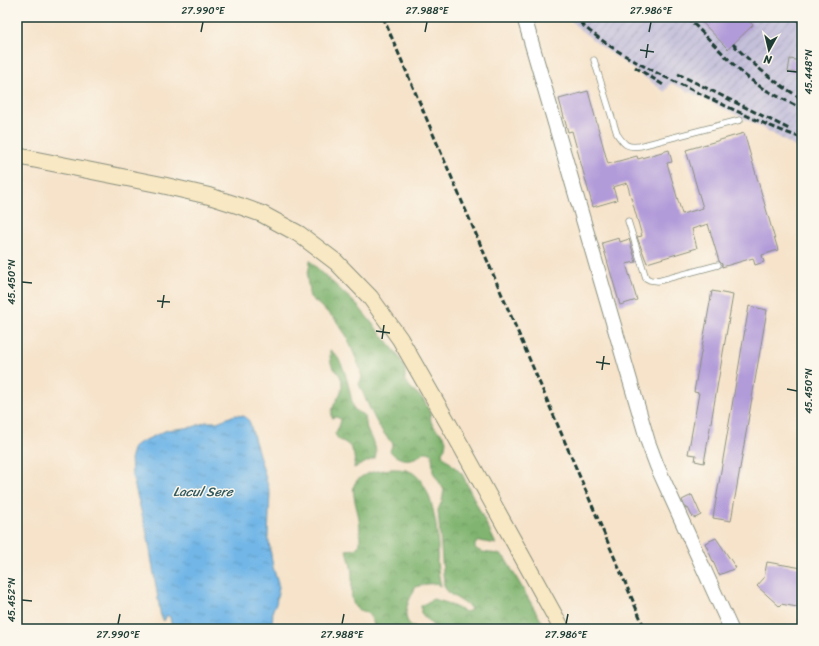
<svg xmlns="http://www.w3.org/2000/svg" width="819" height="646" font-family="Sriracha,sans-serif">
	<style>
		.industrial { fill: url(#industrial-furrows) }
		.forest { fill: url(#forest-crowns); stroke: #507852 }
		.water { fill: url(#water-ripples); stroke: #487a8e }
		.building { fill: #b29bd9 }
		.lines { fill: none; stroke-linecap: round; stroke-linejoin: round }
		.service-casing { stroke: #8a907f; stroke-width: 7 }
		.tertiary-casing { stroke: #8a907f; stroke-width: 16 }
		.secondary-casing { stroke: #8a907f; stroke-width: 18 }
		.service { stroke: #fff; stroke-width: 5.5 }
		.tertiary { stroke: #fff; stroke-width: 14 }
		.secondary { stroke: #f8e8c3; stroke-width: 16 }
		.rail { stroke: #1f3d34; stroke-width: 3; stroke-dasharray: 6 3; stroke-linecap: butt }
		.ticks { fill: none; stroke: #1f3d34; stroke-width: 1.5 }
		.labels { text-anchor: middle; stroke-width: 3; stroke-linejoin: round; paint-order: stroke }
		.water-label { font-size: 13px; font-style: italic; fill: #345b61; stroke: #fbf7ec }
		.neatline { fill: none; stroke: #1f3d34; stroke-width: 1.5 }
		.ticks-label { font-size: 10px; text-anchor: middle; fill: #1f3d34 }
	</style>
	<defs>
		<pattern id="industrial-furrows" width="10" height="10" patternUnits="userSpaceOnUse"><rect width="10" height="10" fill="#c5c0da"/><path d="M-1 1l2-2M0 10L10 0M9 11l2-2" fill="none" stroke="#9f9db2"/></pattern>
		<pattern id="forest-crowns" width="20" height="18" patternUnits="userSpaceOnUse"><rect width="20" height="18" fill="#80b46f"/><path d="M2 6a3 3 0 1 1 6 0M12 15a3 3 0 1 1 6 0" fill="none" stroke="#68945c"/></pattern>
		<pattern id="water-ripples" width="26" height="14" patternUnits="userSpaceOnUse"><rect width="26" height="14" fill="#71b6e7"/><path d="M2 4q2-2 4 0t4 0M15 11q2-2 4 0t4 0" fill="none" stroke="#5c95bc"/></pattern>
	</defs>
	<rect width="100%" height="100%" fill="#fbf7ec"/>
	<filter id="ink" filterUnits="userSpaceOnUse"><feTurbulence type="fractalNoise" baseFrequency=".025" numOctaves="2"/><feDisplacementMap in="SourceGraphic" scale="8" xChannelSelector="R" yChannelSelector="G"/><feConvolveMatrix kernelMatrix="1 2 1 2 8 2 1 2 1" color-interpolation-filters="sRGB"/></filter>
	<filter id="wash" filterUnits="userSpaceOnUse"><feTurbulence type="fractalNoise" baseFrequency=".012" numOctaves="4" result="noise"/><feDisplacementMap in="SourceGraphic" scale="16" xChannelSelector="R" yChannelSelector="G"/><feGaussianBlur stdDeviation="0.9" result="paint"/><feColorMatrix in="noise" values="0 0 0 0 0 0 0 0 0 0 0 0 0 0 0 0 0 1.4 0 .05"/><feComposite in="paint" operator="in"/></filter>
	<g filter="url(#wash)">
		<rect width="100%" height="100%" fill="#f6e3ca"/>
		<!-- industrial -->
		<path class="industrial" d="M568,17h234v134l-39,-23 -92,-45 -6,9 -68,-49 -19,-15z"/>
		<!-- forest -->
		<g class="forest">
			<path d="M310,260l5,6 43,40 40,49 7,13v12l5,7 14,13 6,13 1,9 5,7 8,7 2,5 -1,7 -3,4 1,4 19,18 34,70 -17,-3 -4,3v4c9,8 22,2 30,10l41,71h-110l-15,-16v-7l12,-7 11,3 22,10 5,-2 -2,-4 -22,-14 -3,-7 -6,-75 4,-9 2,-11 -11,-18 -1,-18 -4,-2h-4c-10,10 -25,10 -34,-1l3,-8c-14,-10 -27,-43 -34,-59l3,-6 -2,-10 -14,-33 -11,-16 -25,-22 -1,-4 1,-5c-6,-7 0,-19 0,-28z"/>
			<path d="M330,350c16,10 19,42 24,59l11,7c1,5 1,9 2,13 3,10 12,18 8,29l-21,10c1,-8 1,-18 -7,-24 -6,-5 -7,-1 -12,-10l5,-10 1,-5 -5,-2 -4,1c-2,-15 10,-20 10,-33 0,-13 -9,-14 -11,-22 -1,-4 -1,-9 -1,-13z"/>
			<path d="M392,469c7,0 15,0 21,4 19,13 24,52 25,74 0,5 -1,10 -1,15 1,8 2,16 4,24 -10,-4 -16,-2 -25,1 -5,9 -14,25 -8,35 2,3 6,5 8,7h-42l-1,-8 -6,-9c-5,-1 -11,-2 -13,-7 -4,-8 -2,-18 -2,-26 0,-10 -2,-20 -6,-29l9,-1 5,-5c0,-8 0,-16 -1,-25 -1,-9 -9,-29 -4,-36 7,-11 26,-13 37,-14z"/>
		</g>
		<!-- water -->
		<path class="water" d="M235,415l8,1 4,2 3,5 4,15 6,20 10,35 -2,43 5,31 6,20 -3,17 -3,5 -1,20h-100l-2,-12 -3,-2 -3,6 -3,-4 -13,-79 -16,-63 -1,-19 2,-7 4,-5 30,-14 26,-3 13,-5h11z"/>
		<g id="blocks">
			<!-- building -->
			<g class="building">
				<path d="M697,17h48l8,8 -25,24z"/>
				<path d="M790,59l12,2 -1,12 -13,-1z"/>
				<path d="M588,91l20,73 29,-8 1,3 31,-9 3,12 -5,1 15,51 21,-6 -17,-58 58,-17 34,117 -16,5 2,7 -9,3 -2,-7 -31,9v-3l-3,-3 -11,-37 -16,5 5,19 -50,15 -10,-26 5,-1 -15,-53 -14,4 4,13 -24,7 -21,-76 -4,1 -9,-33z"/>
				<path d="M619,238l1,4 9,-3 7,23 -10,2 11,36 -17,5 -18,-62z"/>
				<path d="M712,291l21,4 -29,168 -9,-2 1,-6 -8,-1 11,-61 -5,-1z"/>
				<path d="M749,306l18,4 -36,211 -18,-3z"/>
				<path d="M692,495l9,20 -6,3 -3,-2 -4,-8 -2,1 -4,-9z"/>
				<path d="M716,538l20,30 -17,7 -14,-32z"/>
				<path d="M767,562l35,6v40l-21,-4 -2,2 -22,-20 7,-8z"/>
			</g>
		</g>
	</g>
	<g filter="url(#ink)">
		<use href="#blocks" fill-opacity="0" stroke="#8a907f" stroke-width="1"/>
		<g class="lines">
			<defs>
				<g id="service">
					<path d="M594,60l23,74c7,10 9,14 23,12l100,-26"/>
					<path d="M628,221l18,57 4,2 8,1 60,-16"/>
				</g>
				<path id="tertiary" d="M524,17l124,425 9,24 74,163"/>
				<path id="secondary" d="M17,156l145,29 47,11 31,10 22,8 37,20 37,28 34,35 30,42 60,105 102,185"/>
			</defs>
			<!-- service casing -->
			<use href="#service" class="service-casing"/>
			<!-- tertiary casing -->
			<use href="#tertiary" class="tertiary-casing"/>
			<!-- secondary casing -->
			<use href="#secondary" class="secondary-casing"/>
			<!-- service -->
			<use href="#service" class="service"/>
			<!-- tertiary -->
			<use href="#tertiary" class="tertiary"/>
			<!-- secondary -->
			<use href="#secondary" class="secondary"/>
			<!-- rail -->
			<g class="rail">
				<path d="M383,17l262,612"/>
				<path d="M574,17c36,35 82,56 127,77 33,16 66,32 101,44"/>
				<path d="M687,17l56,57 19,14 40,21"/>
				<path d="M796,17l6,9"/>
				<path d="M733,44c21,22 43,39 69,55"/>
				<path d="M635,67l30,19"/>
				<path d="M678,74l111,55"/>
			</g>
		</g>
	</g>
	<!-- ticks -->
	<path class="ticks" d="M201,32l2,-10M425,32l2,-10M649,32l2,-10M640,50l14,2M646,58l2,-14M787,71l10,1M22,282l10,1M157,301l13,1M162,308l2,-13M376,331l14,2M382,339l2,-14M596,362l14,2M602,370l2,-14M787,389l10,2M22,600l10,1M118,624l2,-10M342,624l2,-10M566,624l2,-10"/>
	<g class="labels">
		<!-- water labels -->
		<g class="water-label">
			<text x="203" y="496">Lacul Sere</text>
		</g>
	</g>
	<!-- margin -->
	<rect width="819" height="646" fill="none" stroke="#fbf7ec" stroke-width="44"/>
	<!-- north arrow -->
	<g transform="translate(769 50) rotate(188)" stroke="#fbf7ec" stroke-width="3" paint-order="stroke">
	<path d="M0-3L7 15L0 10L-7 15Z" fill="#1f3d34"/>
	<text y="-6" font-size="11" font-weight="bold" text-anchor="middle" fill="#1f3d34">N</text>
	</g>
	<rect x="22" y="22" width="775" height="602" class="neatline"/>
	<g class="ticks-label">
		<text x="203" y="14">27.990°E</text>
		<text x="427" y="14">27.988°E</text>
		<text x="651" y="14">27.986°E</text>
		<text transform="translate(808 72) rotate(-90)" y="4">45.448°N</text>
		<text transform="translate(11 282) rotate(-90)" y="4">45.450°N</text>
		<text transform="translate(808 391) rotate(-90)" y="4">45.450°N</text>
		<text transform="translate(11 600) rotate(-90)" y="4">45.452°N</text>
		<text x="118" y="638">27.990°E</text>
		<text x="342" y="638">27.988°E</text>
		<text x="566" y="638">27.986°E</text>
	</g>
</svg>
